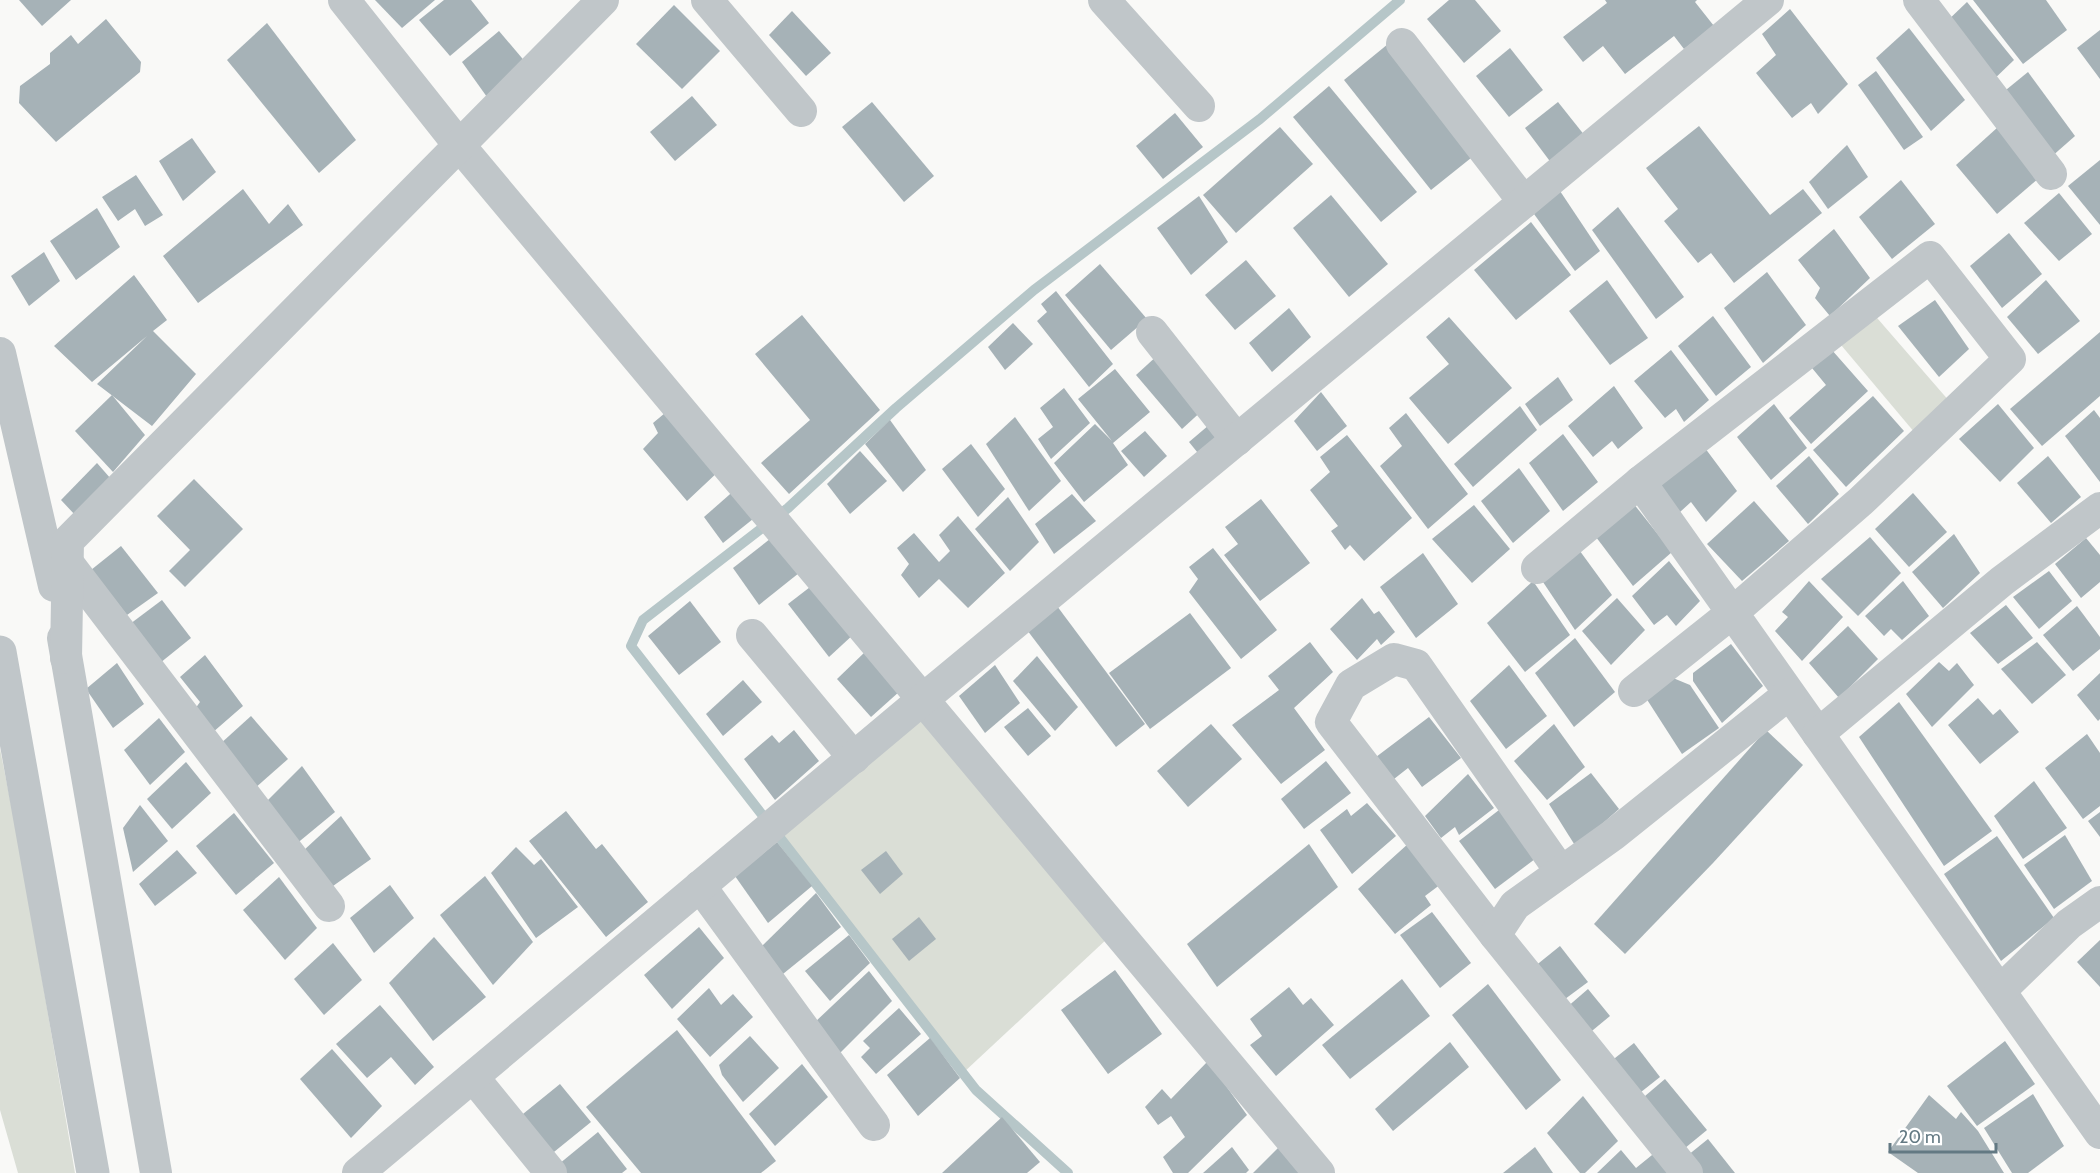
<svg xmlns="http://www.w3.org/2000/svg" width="2100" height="1173" font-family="Cabin,sans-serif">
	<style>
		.green { fill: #daded6 }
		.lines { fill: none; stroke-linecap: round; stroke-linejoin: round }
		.stream { stroke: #b6c6c8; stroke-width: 10 }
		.building { fill: #a6b2b7 }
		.minor { stroke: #c0c6c9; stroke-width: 32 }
		.tertiary { stroke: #c0c6c9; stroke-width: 33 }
	</style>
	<rect width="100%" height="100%" fill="#f9f9f7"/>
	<!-- green -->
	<g class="green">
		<path d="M1871,311l79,91 -35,31 -79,-94z"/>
		<path d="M919,715l189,223 -145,135 -184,-239z"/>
		<path d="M0,749l20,100 55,324h-57l-18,-63z"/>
	</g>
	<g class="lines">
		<!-- stream -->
		<path class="stream" d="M1068,1173l-92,-83 -345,-444 12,-26 145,-112 108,-100 138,-118 226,-171 140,-119"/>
	</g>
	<!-- building -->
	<g class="building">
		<path d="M19,0h52l-29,26z"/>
		<path d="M375,0h60l-33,28z"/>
		<path d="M444,0h27l18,23 -39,33 -31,-36z"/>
		<path d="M1449,0h26l26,31 -37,32 -37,-44z"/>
		<path d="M1605,0h92l-2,2 19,24 -30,23 -10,-13 -49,38 -22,-28 -20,16 -20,-25 44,-34z"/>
		<path d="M1973,0h73l21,30 -44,34z"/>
		<path d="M1967,2l47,58 -24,23 -46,-59z"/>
		<path d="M674,5l46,46 -38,38 -46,-45z"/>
		<path d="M1790,9l58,75 -30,30 -7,-11 -19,15 -36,-45 20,-18 -14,-21z"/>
		<path d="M792,11l39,42 -25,23 -37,-41z"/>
		<path d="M106,19l35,43 -1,10 -84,70 -37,-39 1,-17 30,-22v-11l21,-18 7,9z"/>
		<path d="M267,23l89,117 -37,33 -92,-113z"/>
		<path d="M1909,28l56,72 -34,31 -55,-73z"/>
		<path d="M2100,30v49l-23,-31z"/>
		<path d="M499,31l28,33 -40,33 -25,-35z"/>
		<path d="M1388,44l88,110 -45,36 -87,-110z"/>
		<path d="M1510,48l33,42 -34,27 -33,-41z"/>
		<path d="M1876,71l47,66 -19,13 -46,-65z"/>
		<path d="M2028,72l47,64 -25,22 -49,-64z"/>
		<path d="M1329,86l88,106 -36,30 -88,-105z"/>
		<path d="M692,96l25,29 -42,36 -25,-29z"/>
		<path d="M872,102l62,74 -30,26 -62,-75z"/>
		<path d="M1558,102l31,39 -34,27 -30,-40z"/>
		<path d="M1175,113l28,34 -40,32 -27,-33z"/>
		<path d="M1699,126l71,89 33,-26 19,24 -88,70 -23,-30 -13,10 -34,-42 14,-12 -32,-41z"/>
		<path d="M1280,127l33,37 -77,69 -33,-38z"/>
		<path d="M1998,127l41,51 -42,36 -41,-49z"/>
		<path d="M192,138l24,34 -33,29 -24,-40z"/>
		<path d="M1847,145l21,32 -40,32 -19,-27z"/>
		<path d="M2100,160v65l-32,-39z"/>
		<path d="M136,175l27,40 -18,11 -10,-17 -17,12 -16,-24z"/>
		<path d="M1901,180l34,44 -43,35 -33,-42z"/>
		<path d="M243,189l26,35 19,-20 15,21 -105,78 -35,-47z"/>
		<path d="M1560,191l40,60 -25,20 -41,-57z"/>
		<path d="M2059,193l33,41 -33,27 -35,-38z"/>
		<path d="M1331,195l57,69 -39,33 -56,-69z"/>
		<path d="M1199,196l29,46 -37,33 -34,-47z"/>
		<path d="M1618,207l66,90 -28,22 -64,-89z"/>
		<path d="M97,208l23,39 -44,33 -26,-39z"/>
		<path d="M1531,222l40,53 -55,45 -42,-50z"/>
		<path d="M1834,229l36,49 -40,38 -15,-18 5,-10 -22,-28z"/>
		<path d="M2009,233l33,41 -40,34 -32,-42z"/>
		<path d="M44,252l16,29 -31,25 -18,-30z"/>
		<path d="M1246,260l30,36 -41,34 -30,-35z"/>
		<path d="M1100,264l47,55 -36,31 -46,-55z"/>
		<path d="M1767,272l39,53 -43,38 -39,-55z"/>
		<path d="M134,275l33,45 -14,11 43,43 -44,52 -55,-42 50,-48 -55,46 -38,-36z"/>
		<path d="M1607,280l41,58 -38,27 -41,-54z"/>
		<path d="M2046,280l34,41 -42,33 -31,-37z"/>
		<path d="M1056,291l57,73 -24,23 -52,-66 10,-9 -6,-8z"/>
		<path d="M1935,300l34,49 -30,28 -41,-51z"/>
		<path d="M1289,308l22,29 -39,35 -23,-29z"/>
		<path d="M802,315l78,95 -91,84 -28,-31 49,-43 -55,-66z"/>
		<path d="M1713,316l38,51 -35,29 -38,-50z"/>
		<path d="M1449,317l63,71 -64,56 -39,-46 40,-34 -23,-27z"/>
		<path d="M1013,323l20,21 -28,26 -17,-23z"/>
		<path d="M2100,332v64l-58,50 -32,-37z"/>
		<path d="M1831,349l37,42 -57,53 -22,-26 37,-33 -14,-17z"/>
		<path d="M1671,350l38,50 -25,22 -8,-13 -11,9 -31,-37z"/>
		<path d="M1159,354l46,54 -23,21 -46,-54z"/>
		<path d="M1115,369l35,43 -37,31 15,22 -44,37 -30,-39 41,-39 17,17 -34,-42z"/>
		<path d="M1558,377l15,23 -33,26 -15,-22z"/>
		<path d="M1614,386l29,42 -25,21 -6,-8 -19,16 -25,-31z"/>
		<path d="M1064,388l26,35 -39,36 -13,-20 15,-12 -13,-19z"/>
		<path d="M1321,392l26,34 -30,25 -23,-30z"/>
		<path d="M112,395l33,40 -32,37 -38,-41z"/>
		<path d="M1873,396l31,35 -58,56 -33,-37z"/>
		<path d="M1774,404l33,44 -36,32 -34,-43z"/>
		<path d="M1998,404l36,44 -34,34 -41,-43z"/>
		<path d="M1520,406l17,24 -64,57 -19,-23z"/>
		<path d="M671,408l49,62 -33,31 -44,-52 15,-16 -5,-10z"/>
		<path d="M2094,410l6,8v64l-35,-46z"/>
		<path d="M1406,413l62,81 -40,35 -48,-63 22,-20 -13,-18z"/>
		<path d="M1015,417l46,64 -32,30 -43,-67z"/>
		<path d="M890,420l36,50 -23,22 -38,-48z"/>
		<path d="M1209,425l13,17 -20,16 -13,-16z"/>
		<path d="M1145,431l22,25 -23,21 -23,-26z"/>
		<path d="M1563,434l35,48 -35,29 -34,-48z"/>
		<path d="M1347,435l65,83 -48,43 -14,-16 -5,5 -14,-19 7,-5 -28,-36 20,-18 -10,-15z"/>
		<path d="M971,444l34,45 -27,28 -36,-48z"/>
		<path d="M1702,444l35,47 -31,31 -15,-20 -11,10 -22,-29z"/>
		<path d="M860,451l27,30 -37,33 -23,-30z"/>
		<path d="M1809,456l30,38 -31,30 -32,-38z"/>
		<path d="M2048,456l33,41 -30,26 -34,-40z"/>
		<path d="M97,463l14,16 -35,37 -15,-16z"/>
		<path d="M1519,468l31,43 -37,32 -32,-42z"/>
		<path d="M194,479l49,50 -58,58 -16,-16 21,-21 -33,-34z"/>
		<path d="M737,488l21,27 -35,28 -19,-26z"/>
		<path d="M1913,493l34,39 -38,35 -34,-38z"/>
		<path d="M1072,494l24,27 -42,33 -19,-30z"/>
		<path d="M1008,497l31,45 -29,29 -35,-42z"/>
		<path d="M1261,499l49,64 -50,38 -36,-46 14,-11 -13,-17z"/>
		<path d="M1754,501l35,40 -47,40 -35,-37z"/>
		<path d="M1633,503l39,49 -39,34 -37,-49z"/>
		<path d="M1474,505l36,44 -38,34 -40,-44z"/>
		<path d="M958,516l47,57 -37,35 -29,-29 -20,19 -18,-23 8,-11 -12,-16 17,-15 25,29 11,-11 -11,-16z"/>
		<path d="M1954,534l26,39 -37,35 -31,-36z"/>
		<path d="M775,535l29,34 -45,36 -26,-37z"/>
		<path d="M1870,537l31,36 -43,43 -37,-37z"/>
		<path d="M2086,538l14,17v27l-19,16 -26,-34z"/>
		<path d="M121,546l37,47 -31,22 -36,-45z"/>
		<path d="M1577,547l35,48 -37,35 -34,-51z"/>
		<path d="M1213,548l64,82 -36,29 -52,-67 9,-13 -9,-12z"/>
		<path d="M1423,553l35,51 -42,34 -36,-51z"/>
		<path d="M1669,561l31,40 -24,25 -9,-11 -13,10 -22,-29z"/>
		<path d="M2049,571l23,30 -33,28 -26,-32z"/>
		<path d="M1533,581l37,54 -45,37 -38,-49z"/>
		<path d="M1809,581l34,36 -41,44 -27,-30 13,-14 -6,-5z"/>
		<path d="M1903,581l26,35 -27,24 -11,-11 -7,7 -19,-20z"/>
		<path d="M814,584l41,49 -26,24 -41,-53z"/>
		<path d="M1362,598l12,16 5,-3 16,21 -14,13 -4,-6 -20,21 -27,-31z"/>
		<path d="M1617,598l28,32 -34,35 -29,-34z"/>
		<path d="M162,600l29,38 -31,25 -30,-39z"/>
		<path d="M690,601l31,41 -42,33 -31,-39z"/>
		<path d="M2006,605l27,33 -35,26 -28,-31z"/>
		<path d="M1057,606l88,118 -29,23 -89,-117z"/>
		<path d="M2077,606l23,31v12l-27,22 -30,-36z"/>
		<path d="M1190,613l41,55 -81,61 -41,-56z"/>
		<path d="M1848,626l30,33 -39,39 -30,-35z"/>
		<path d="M1575,638l40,54 -41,35 -39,-54z"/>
		<path d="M1310,642l23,30 -39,36 31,42 -44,34 -49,-59 47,-35 -11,-14z"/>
		<path d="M2037,642l29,33 -34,29 -31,-35z"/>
		<path d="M1731,644l32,42 -41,37 -29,-42v-8z"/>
		<path d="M866,651l34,40 -29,26 -34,-38z"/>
		<path d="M205,655l38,51 -31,27 -17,-24 5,-7 -20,-25z"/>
		<path d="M1037,656l41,51 -23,24 -42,-50z"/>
		<path d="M1939,662l10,9 8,-8 17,22 -42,42 -26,-33z"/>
		<path d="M117,663l27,41 -31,24 -27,-39z"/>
		<path d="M995,665l25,38 -35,30 -26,-37z"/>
		<path d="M1509,665l38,51 -41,33 -36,-48z"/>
		<path d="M2100,673v46l-2,2 -21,-26z"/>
		<path d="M1673,678l17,7 29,43 -37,26 -36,-56z"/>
		<path d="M743,680l19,22 -39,34 -17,-22z"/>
		<path d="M1978,698l15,17 7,-6 19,23 -39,32 -32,-39z"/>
		<path d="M1899,702l93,129 -48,35 -85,-129z"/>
		<path d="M1028,708l23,28 -23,20 -24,-29z"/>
		<path d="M251,716l37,43 -34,30 -35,-44z"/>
		<path d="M1429,717l32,41 -39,29 -14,-19 -14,11 -18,-22z"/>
		<path d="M159,718l26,34 -35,33 -26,-35z"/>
		<path d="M1211,724l31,35 -54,48 -31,-36z"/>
		<path d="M1554,724l31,43 -38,33 -33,-39z"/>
		<path d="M794,730l25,31 -44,39 -31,-41 28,-24 7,8z"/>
		<path d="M1766,730l37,35 -90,98 -88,91 -31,-30z"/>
		<path d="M2087,734l13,19v53l-17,13 -38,-51z"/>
		<path d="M1326,761l25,32 -47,36 -23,-30z"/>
		<path d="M186,762l25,31 -39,36 -25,-30z"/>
		<path d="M302,766l33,46 -40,33 -31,-41z"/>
		<path d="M1591,773l28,36 -43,38 -27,-43z"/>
		<path d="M1468,774l26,34 -35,27 -4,-8 -14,11 -16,-22z"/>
		<path d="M2034,781l33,47 -44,31 -29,-43z"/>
		<path d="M1367,803l29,33 -44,38 -32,-44 27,-21 4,7z"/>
		<path d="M140,805l28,36 -35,31 -10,-44z"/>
		<path d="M1499,810l36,49 -40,30 -36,-48z"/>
		<path d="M566,811l30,38 6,-5 46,58 -42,35 -77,-96z"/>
		<path d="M2100,812v25l-12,-16z"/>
		<path d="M234,813l40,50 -38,32 -40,-49z"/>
		<path d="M341,816l30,43 -38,27 -30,-35z"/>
		<path d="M2065,835l27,46 -38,28 -30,-44z"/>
		<path d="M1997,836l57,82 -53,43 -57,-87z"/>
		<path d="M777,842l35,44 -44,37 -33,-47z"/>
		<path d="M1409,843l32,41 -16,12 6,9 -36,29 -37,-45z"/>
		<path d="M1309,844l29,43 -121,100 -30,-43z"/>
		<path d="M516,847l18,18 7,-6 37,48 -42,31 -45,-65z"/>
		<path d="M177,850l20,23 -42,33 -16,-22z"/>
		<path d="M886,851l17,23 -23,20 -19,-24z"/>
		<path d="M485,876l48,66 -40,43 -53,-70z"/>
		<path d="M279,877l38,51 -32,32 -42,-50z"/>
		<path d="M390,885l24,33 -40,35 -24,-35z"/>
		<path d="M816,893l25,34 -63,51 -22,-26z"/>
		<path d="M1432,912l39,51 -31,25 -40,-53z"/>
		<path d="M919,917l17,22 -27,22 -17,-22z"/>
		<path d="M699,927l25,31 -52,51 -28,-34z"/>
		<path d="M849,935l21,28 -40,38 -25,-30z"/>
		<path d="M434,937l52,60 -53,44 -44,-58z"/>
		<path d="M2100,940v47l-23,-25z"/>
		<path d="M333,943l29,37 -38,35 -30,-36z"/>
		<path d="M1560,946l28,36 -27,20 -27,-35z"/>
		<path d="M1115,970l47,64 -54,40 -47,-64z"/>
		<path d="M869,971l23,30 -53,53 -26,-30z"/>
		<path d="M1402,979l28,37 -80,63 -28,-34z"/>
		<path d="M1488,984l73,96 -35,30 -74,-95z"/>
		<path d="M1289,987l14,18 8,-7 23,27 -58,51 -26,-31 12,-9 -12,-17z"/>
		<path d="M709,988l12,17 12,-11 20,23 -43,40 -33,-38z"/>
		<path d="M1588,989l22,27 -23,19 -21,-27z"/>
		<path d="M380,1005l54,62 -19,18 -24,-28 -24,21 -31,-34z"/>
		<path d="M899,1008l22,26 -45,40 -15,-17 9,-9 -7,-7z"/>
		<path d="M677,1030l99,131 -15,12h-120l-55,-66z"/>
		<path d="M750,1036l29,32 -36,34 -21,-27 -3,-10z"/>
		<path d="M930,1038l30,40 -42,38 -31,-41z"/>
		<path d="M2005,1041l30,43 -58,42 -30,-40z"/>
		<path d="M1450,1042l19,25 -76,64 -18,-22z"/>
		<path d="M1634,1043l26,34 -24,19 -26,-34z"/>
		<path d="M332,1049l50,57 -31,32 -51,-59z"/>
		<path d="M1208,1061l39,54 -59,58h-15l-10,-16 22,-20 -14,-21 -13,9 -13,-18 17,-18 9,10z"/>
		<path d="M802,1064l26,33 -53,49 -26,-32z"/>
		<path d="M1665,1079l42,51 -28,23 -41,-51z"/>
		<path d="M560,1084l31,38 -42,34 -31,-38z"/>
		<path d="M2033,1094l31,52 -36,27h-16l-28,-45z"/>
		<path d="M1929,1095l27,24 5,-7 17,19 26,42h-86l-30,-21z"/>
		<path d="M1583,1096l35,45 -33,32h-5l-33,-40z"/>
		<path d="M1002,1117l38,45 -13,11h-85z"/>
		<path d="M598,1132l29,37 -5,4h-56l-7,-9z"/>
		<path d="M1708,1139l27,34h-42l-11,-13z"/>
		<path d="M1281,1145l22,28h-50z"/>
		<path d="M1232,1147l17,23 -3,3h-43z"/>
		<path d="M1535,1147l18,26h-50z"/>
		<path d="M1621,1150l15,18 21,-17 14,22h-74z"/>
	</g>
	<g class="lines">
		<!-- minor -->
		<g class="minor">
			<path d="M344,0l115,145 860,1028"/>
			<path d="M707,0l94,111"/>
			<path d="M1104,0l95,106"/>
			<path d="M1919,0l132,174"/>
			<path d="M1402,44l122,158"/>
			<path d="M1152,332l85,108"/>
			<path d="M0,353l54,233"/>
			<path d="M67,562l262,344"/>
			<path d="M1537,568l103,-86"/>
			<path d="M752,635l102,123"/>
			<path d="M63,638l93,535"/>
			<path d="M66,658l2,-117 535,-541"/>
			<path d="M1634,691l98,-78 129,-112 149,-142 -80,-102 -290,225 460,651"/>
			<path d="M1818,734l184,-153 98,-73"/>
			<path d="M700,886l174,239"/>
			<path d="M1495,935l-164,-213 20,-37 43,-26 22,6 145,207"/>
			<path d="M2000,991l69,-67 31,-22"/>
			<path d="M473,1077l78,96"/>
			<path d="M358,1173l564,-473 846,-700"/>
			<path d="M1687,1173l-192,-238 20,-30 98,-70 176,-141"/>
		</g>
		<!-- tertiary -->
		<path class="tertiary" d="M0,652l93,521"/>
	</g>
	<!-- scale -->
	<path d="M1890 1143v9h106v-9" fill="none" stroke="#637983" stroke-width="3"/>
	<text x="1899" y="1143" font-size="18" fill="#637983" stroke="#ffffff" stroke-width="4.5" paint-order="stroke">20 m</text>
</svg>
